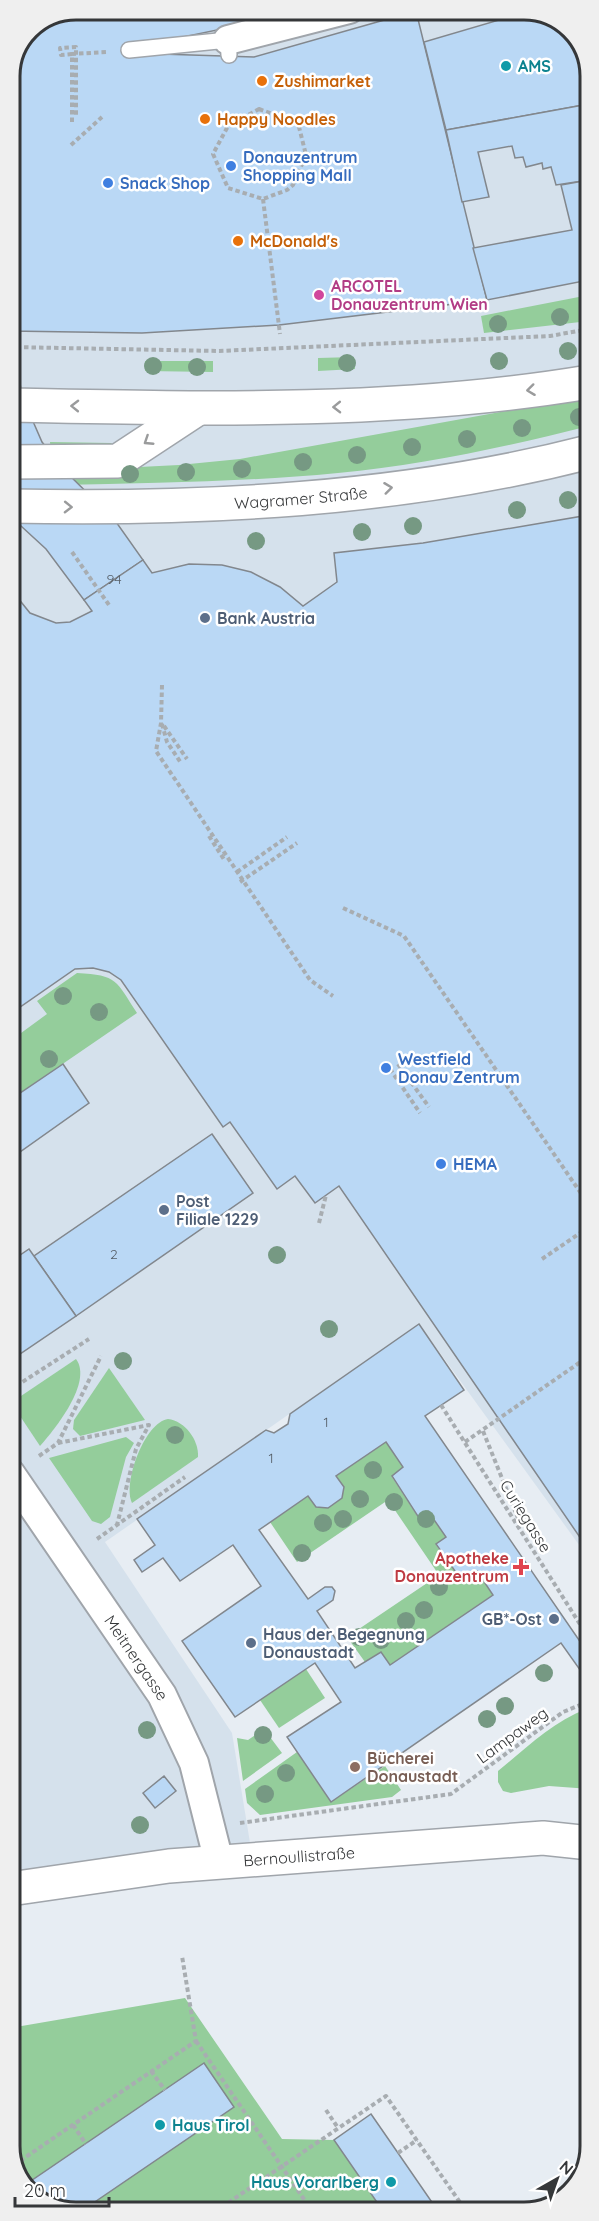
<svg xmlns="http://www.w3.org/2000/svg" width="599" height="2221" font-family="Quicksand,sans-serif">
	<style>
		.built { fill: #d5e1ec }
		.green { fill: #94cd9b }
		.building { fill: #bad8f5; stroke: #82878d; stroke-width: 1.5; fill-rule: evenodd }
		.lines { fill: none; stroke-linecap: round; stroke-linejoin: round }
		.lane-casing { stroke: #a0a5ab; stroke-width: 18 }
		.street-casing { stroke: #a0a5ab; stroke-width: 32 }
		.secondary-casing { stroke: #a0a5ab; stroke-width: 36 }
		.primary-casing { stroke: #a0a5ab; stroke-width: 36 }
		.path { stroke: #a8adb1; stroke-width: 4; stroke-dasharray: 4.5 3; stroke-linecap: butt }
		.lane { stroke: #fff; stroke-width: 15 }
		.street { stroke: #fff; stroke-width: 28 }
		.secondary { stroke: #fff; stroke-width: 33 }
		.primary { stroke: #fff; stroke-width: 33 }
		.tree { fill: #769983 }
		.oneway { stroke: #9a9b9c }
		.culture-dot { fill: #0f9aa8; stroke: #fff; stroke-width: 2 }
		.food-dot { fill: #e8710a; stroke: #fff; stroke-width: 2 }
		.shop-dot { fill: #3f7fe0; stroke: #fff; stroke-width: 2 }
		.hotel-dot { fill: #d1479c; stroke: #fff; stroke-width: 2 }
		.service-dot { fill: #5c6f8a; stroke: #fff; stroke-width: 2 }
		.health-dot { fill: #e0444e; stroke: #fff; stroke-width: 2 }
		.education-dot { fill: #8d6e63; stroke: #fff; stroke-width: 2 }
		.labels { text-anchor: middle; stroke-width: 5; stroke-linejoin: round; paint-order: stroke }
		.number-label { font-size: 14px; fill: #565f68 }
		.culture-label { font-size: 16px; font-weight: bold; fill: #0d838f; stroke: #fff; text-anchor: start }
		.food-label { font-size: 16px; font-weight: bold; fill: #c56008; stroke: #fff; text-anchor: start }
		.shop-label { font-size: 16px; font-weight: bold; fill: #366cbe; stroke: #fff; text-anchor: start }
		.hotel-label { font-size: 16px; font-weight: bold; fill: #b23c85; stroke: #fff; text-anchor: start }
		.street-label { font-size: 16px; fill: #353739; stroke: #fff }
		.service-label { font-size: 16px; font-weight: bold; fill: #4e5e75; stroke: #fff; text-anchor: start }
		.health-label { font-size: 16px; font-weight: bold; fill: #be3a42; stroke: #fff; text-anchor: end }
		.education-label { font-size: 16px; font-weight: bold; fill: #785e54; stroke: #fff; text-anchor: start }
		.rim { fill: none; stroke: #353739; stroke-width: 3 }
	</style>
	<rect width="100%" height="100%" fill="#e7edf3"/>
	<!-- built -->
	<path class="built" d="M76,9l456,1 36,16 21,36 1,1498 -171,-236 -314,218 127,191 20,122 -242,30 -1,-1810 20,-47z"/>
	<!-- green -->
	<g class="green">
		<path d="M589,295v26l-105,12 -3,-17z"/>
		<path d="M354,357l1,12 -37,2v-13z"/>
		<path d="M145,361h68v11l-68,-1z"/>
		<path d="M589,396v30c-83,21 -166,39 -251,47 -93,9 -186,10 -279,12l1,-14 119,-6 61,-6z"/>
		<path d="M50,442l61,1 5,5 -65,5z"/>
		<path d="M77,973c41,2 39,8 60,40l-127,87v-69l7,5 30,-22 -10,-13z"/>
		<path d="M76,1359c17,23 -21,70 -36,87l-26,-39 4,-9z"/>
		<path d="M109,1368l36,52 -65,16 -7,-7 1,-9z"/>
		<path d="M168,1419c17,2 31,21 30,38l-66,46c-10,-20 13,-81 36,-84z"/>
		<path d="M126,1437l8,6 -8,14 -16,60 -9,7 -9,-3 -43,-63z"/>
		<path d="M386,1442l17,25 -11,10 26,40 10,-6 18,26 -10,8 26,36 15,-10 16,24 -103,70 -9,-13 -16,10 -18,-25 92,-62 -51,-75 -91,62 -27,-40 38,-26 8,11 12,1 14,-10 -6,-22z"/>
		<path d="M306,1669l19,29 -46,30 -19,-28z"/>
		<path d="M586,1709l4,1v79l-41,-3 -38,7 -8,-2 -5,-9v-11c28,-23 55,-49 88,-62z"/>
		<path d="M264,1729l18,24 -39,28 -6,-43 11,2z"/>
		<path d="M297,1752l34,50 54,-36 16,24 -9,7 -132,18 -13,-12 -2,-14z"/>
		<path d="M185,1998l97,141 52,1 49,71 -303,1 -55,-27 -15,-26v-131z"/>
	</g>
	<!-- building -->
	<g class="building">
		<path d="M76,9h243l-190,39v5l125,4 162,-46 71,289 -208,25 -137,8 -133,-2v-256l20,-47z"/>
		<path d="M533,10l35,16 7,12 14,53v13l-143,26 -22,-88z"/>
		<path d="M589,104v76l-33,5 -5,-18 -8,2 -1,-6 -16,4 -3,-10 -8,1 -3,-12 -34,6 11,45 -27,5 -16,-72z"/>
		<path d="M589,180v100l-102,20 -14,-52 99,-18 -11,-45z"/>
		<path d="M9,331h10v46l3,19 20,46 23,29 49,48 29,41 -59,40 -38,-51 -37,-34z"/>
		<path d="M589,515l1,1037 -251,-366 -24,17 -20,-27 -18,13 -47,-67 -7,5 -102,-147 -12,-8 -16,-4 -18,1 -65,45 -1,-427 21,26 26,10 14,-1 22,-11 -8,-11 59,-40 9,13 37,-9 33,1 29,7 29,15 23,19 34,-24 -3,-29 89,-10z"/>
		<path d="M63,1064l26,39 -79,56v-59z"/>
		<path d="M212,1134l41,59 -177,123 -42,-60z"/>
		<path d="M29,1249l47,67 -62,42 -4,-3v-93z"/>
		<path d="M419,1324l45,66 -39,26 165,240v28l-29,-41 -230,159 -44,-65 54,-35 -26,-39 -80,54 -53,-76 79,-55 -28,-41 -53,36 -17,-23 -21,14 -8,-12 21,-15 -18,-26 129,-89 8,3 14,-9 2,-10zM386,1442l17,25 -11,9 27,42 9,-7 18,26 -10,7 26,37 15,-10 16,24 -103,70 -9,-13 -26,16 -38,-57 16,-11 2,-9 -3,-4h-7l-17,12 -49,-69 49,-34 8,11 12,1 14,-10 2,-11 -8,-11z"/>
		<path d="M164,1776l12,15 -21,17 -12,-15z"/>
		<path d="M204,2063l30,44 -154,105h-9l-40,-17 -6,-10z"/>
		<path d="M371,2114l27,39 40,58h-55l-49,-71z"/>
	</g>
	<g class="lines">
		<defs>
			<path id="lane" d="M129,50l99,-10 1,15"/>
			<g id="street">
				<path d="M228,40l121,-31"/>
				<path id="s1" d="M10,1473l152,222 32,68 25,99"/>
			</g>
			<g id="secondary">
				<path id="s2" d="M10,1889l159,-23 374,-28 47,5"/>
			</g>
			<g id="primary">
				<path d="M9,405c194,4 388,9 580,-23"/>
				<path d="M9,462l109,-1 79,-52"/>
				<path id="s3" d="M9,506c191,4 394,-6 580,-54"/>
			</g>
		</defs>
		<!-- lane casing -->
		<use href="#lane" class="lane-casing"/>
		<!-- street casing -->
		<use href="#street" class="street-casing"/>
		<!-- secondary casing -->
		<use href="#secondary" class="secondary-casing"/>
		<!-- primary casing -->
		<use href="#primary" class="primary-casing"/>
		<!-- path -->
		<g class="path">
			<path d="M72,54l-11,1 -1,-7 16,-1v68"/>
			<path d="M259,109l39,14 8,32 -13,30 -6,5 -24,9 -35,-11 -15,-34 15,-28z"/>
			<path d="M72,122v-68l36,-2"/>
			<path d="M71,145l31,-28"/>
			<path d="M263,199l17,135"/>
			<path d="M9,347l210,4 331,-15 39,-7"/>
			<path d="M72,552l37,53"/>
			<path d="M162,685l-1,38 -5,28 154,229 23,16"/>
			<path d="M162,724l5,18 14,21"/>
			<path d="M164,726l23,33"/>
			<path d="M209,836l16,25"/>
			<path d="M237,872l50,-35"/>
			<path d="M240,882l57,-39"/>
			<path d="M343,908l61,28 185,269"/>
			<path d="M398,1064l31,43"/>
			<path d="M390,1069l30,44"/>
			<path d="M319,1223l7,-28"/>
			<path d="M542,1259l47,-32"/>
			<path d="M589,1276v3"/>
			<path d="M10,1390l79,-51"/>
			<path d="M441,1405l149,235"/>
			<path d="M483,1431l39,97"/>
			<path d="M465,1442l124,-86"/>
			<path d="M58,1443l91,-18 -13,24 -19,76"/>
			<path d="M39,1456l19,-13 43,-87"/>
			<path d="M97,1539l88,-62"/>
			<path d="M240,1823l211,-29 112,-82 27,-11"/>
			<path d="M196,2041l116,170"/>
			<path d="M151,2071l14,19"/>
			<path d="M326,2110l12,18"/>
			<path d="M73,2125l13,19"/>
			<path d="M398,2153l19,-13"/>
			<path d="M14,2165l182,-124 -14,-85"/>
			<path d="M216,2211l170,-115 80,115"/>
		</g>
		<!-- lane -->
		<use href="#lane" class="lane"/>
		<!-- street -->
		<use href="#street" class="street"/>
		<!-- secondary -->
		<use href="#secondary" class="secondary"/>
		<!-- primary -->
		<use href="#primary" class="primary"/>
	</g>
	<!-- trees -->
	<g class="tree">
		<circle cx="560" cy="317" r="9"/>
		<circle cx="498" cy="324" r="9"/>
		<circle cx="568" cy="351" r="9"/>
		<circle cx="499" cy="361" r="9"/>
		<circle cx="347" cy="363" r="9"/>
		<circle cx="153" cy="366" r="9"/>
		<circle cx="197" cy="367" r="9"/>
		<circle cx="579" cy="417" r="9"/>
		<circle cx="522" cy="428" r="9"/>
		<circle cx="467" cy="439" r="9"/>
		<circle cx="412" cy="447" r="9"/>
		<circle cx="357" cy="455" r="9"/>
		<circle cx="303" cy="462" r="9"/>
		<circle cx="242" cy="469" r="9"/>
		<circle cx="186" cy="472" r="9"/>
		<circle cx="130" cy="474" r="9"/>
		<circle cx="568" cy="500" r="9"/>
		<circle cx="517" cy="510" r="9"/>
		<circle cx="413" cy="526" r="9"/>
		<circle cx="362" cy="532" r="9"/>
		<circle cx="256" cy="541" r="9"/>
		<circle cx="63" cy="996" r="9"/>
		<circle cx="99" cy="1012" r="9"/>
		<circle cx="49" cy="1059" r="9"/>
		<circle cx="277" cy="1255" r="9"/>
		<circle cx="329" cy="1329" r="9"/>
		<circle cx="123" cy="1361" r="9"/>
		<circle cx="175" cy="1435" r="9"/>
		<circle cx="373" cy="1470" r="9"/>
		<circle cx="360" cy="1499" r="9"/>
		<circle cx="394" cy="1502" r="9"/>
		<circle cx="343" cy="1519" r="9"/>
		<circle cx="426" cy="1519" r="9"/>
		<circle cx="323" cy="1523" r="9"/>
		<circle cx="302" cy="1553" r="9"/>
		<circle cx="439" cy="1587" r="9"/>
		<circle cx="424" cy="1610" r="9"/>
		<circle cx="406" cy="1621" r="9"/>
		<circle cx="359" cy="1637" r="9"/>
		<circle cx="381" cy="1640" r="9"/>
		<circle cx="544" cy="1673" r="9"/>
		<circle cx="505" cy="1706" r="9"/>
		<circle cx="487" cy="1719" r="9"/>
		<circle cx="147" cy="1730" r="9"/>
		<circle cx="263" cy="1735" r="9"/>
		<circle cx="286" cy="1773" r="9"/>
		<circle cx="265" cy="1794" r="9"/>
		<circle cx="140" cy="1825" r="9"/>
	</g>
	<!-- one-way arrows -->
	<defs><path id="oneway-chevron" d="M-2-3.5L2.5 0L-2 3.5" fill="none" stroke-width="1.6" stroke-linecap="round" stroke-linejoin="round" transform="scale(1.5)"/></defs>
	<g class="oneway">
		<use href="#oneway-chevron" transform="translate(531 390) rotate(173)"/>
		<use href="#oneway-chevron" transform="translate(75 406) rotate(-179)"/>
		<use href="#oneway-chevron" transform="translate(337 407) rotate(179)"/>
		<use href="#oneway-chevron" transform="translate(148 441) rotate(147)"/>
		<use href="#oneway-chevron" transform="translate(388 488) rotate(-7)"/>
		<use href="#oneway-chevron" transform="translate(68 507) rotate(1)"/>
	</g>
	<!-- markers -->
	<g class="culture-dot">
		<circle cx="506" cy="66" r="6"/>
		<circle cx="160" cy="2125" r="6"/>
		<circle cx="391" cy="2182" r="6"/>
	</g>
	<g class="food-dot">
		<circle cx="262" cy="81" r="6"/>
		<circle cx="205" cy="119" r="6"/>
		<circle cx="238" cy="241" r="6"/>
	</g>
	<g class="shop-dot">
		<circle cx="231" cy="166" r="6"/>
		<circle cx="108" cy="183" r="6"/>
		<circle cx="386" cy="1068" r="6"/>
		<circle cx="441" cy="1164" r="6"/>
	</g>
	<circle class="hotel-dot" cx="319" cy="295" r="6"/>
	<g class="service-dot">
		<circle cx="205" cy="618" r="6"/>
		<circle cx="164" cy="1210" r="6"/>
		<circle cx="554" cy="1619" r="6"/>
		<circle cx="251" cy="1643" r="6"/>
	</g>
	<path class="health-dot" d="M518 1558h6v6h6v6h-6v6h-6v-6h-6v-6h6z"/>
	<circle class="education-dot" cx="355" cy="1767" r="6"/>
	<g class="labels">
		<!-- number labels -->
		<g class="number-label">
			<text x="114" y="584">94</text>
			<text x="114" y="1259">2</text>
			<text x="326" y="1427">1</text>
			<text x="271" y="1463">1</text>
		</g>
		<!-- culture labels -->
		<g class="culture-label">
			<text x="518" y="72">AMS</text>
			<text x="172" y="2131">Haus Tirol</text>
			<text x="379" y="2188" text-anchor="end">Haus Vorarlberg</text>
		</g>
		<!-- food labels -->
		<g class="food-label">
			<text x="274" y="87">Zushimarket</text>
			<text x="217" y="125">Happy Noodles</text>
			<text x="250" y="247">McDonald's</text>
		</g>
		<!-- shop labels -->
		<g class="shop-label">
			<text x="243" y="163">Donauzentrum<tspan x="243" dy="18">Shopping Mall</tspan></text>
			<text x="120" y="189">Snack Shop</text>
			<text x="398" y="1065">Westfield<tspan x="398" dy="18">Donau Zentrum</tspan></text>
			<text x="453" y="1170">HEMA</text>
		</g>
		<!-- hotel labels -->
		<g class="hotel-label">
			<text x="331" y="292">ARCOTEL<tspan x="331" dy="18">Donauzentrum Wien</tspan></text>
		</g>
		<!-- street labels -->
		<g class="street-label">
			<text dy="6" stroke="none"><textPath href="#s3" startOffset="292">Wagramer Straße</textPath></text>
			<text transform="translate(526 1516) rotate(58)" y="6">Curiegasse</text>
			<text dy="6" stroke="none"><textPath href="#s1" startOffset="224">Meitnergasse</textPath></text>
			<text transform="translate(512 1735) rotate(-36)" y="6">Lampaweg</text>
			<text dy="6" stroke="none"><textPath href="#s2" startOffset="291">Bernoullistraße</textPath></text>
		</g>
		<!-- service labels -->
		<g class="service-label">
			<text x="217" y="624">Bank Austria</text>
			<text x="176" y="1207">Post<tspan x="176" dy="18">Filiale 1229</tspan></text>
			<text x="542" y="1625" text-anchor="end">GB*-Ost</text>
			<text x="263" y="1640">Haus der Begegnung<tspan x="263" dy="18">Donaustadt</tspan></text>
		</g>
		<!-- health labels -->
		<g class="health-label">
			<text x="509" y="1564">Apotheke<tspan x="509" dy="18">Donauzentrum</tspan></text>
		</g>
		<!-- education labels -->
		<g class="education-label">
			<text x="367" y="1764">Bücherei<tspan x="367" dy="18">Donaustadt</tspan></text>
		</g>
	</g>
	<!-- crop -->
	<path d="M0 0H599V2221H0ZM76 20H524A56 56 0 0 1 580 76V2146A56 56 0 0 1 524 2202H76A56 56 0 0 1 20 2146V76A56 56 0 0 1 76 20Z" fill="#efefef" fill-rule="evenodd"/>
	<path class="rim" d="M76 20H524A56 56 0 0 1 580 76V2146A56 56 0 0 1 524 2202H76A56 56 0 0 1 20 2146V76A56 56 0 0 1 76 20Z"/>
	<!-- north arrow -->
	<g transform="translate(557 2179) rotate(40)" stroke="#ffffff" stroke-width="4.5" paint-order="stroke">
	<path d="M0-4.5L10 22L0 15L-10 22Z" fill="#353739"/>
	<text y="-9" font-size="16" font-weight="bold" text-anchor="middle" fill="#353739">N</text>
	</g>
	<!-- scale -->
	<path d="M15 2197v9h94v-9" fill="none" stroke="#353739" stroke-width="3"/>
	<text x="24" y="2197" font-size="18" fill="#353739" stroke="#ffffff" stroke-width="4.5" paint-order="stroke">20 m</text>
</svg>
